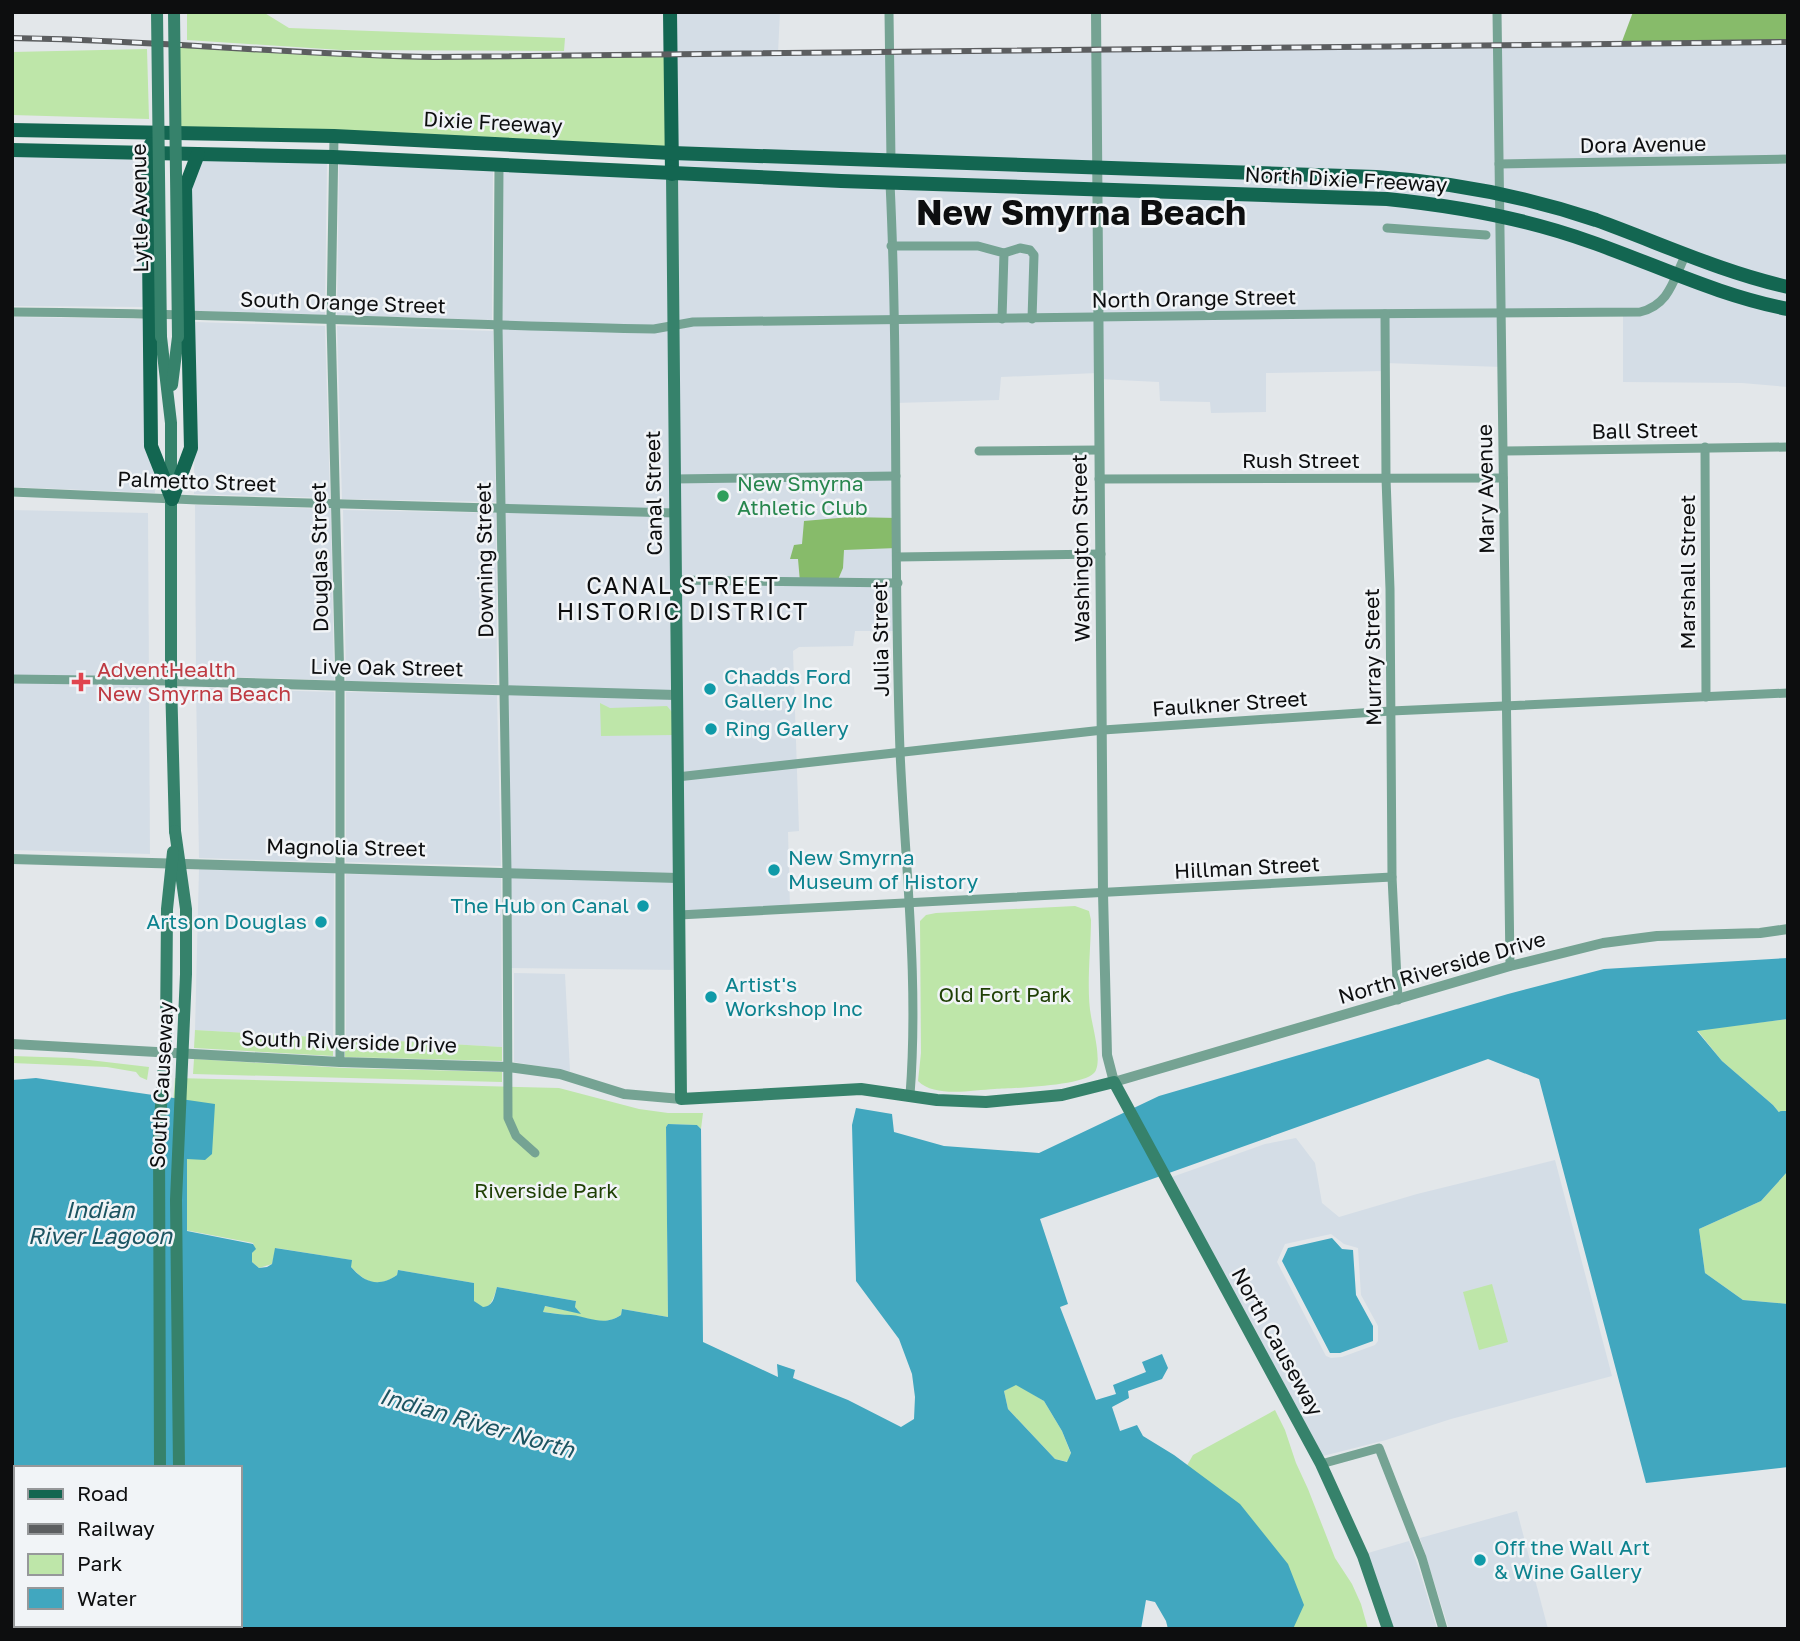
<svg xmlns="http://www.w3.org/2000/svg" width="1800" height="1641" font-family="'Golos Text',sans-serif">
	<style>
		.built { fill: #d4dde6; fill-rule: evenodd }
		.green { fill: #bee6a9 }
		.forest { fill: #87bb6a }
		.water { fill: #41a7bf; fill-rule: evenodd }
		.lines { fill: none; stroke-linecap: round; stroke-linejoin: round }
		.canal { stroke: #41a7bf; stroke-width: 10 }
		.minor { stroke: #75a393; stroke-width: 9 }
		.tertiary { stroke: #75a393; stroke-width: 10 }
		.secondary { stroke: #36826b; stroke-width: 12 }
		.primary { stroke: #136651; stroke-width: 14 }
		.rail-casing { stroke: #5c5e60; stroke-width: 6 }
		.rail { stroke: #f1f4f7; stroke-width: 3.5; stroke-dasharray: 10; stroke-linecap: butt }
		.secondary-bridge { stroke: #36826b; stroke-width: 12 }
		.leisure-dot { fill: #2e9e5b; stroke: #f1f4f7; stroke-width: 2.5 }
		.health-dot { fill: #e0444e; stroke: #f1f4f7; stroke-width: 2.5 }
		.culture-dot { fill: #0f9aa8; stroke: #f1f4f7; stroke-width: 2.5 }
		.labels { text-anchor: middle; stroke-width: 5; stroke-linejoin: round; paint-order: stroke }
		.street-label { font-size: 21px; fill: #0d0e0f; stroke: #f1f4f7 }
		.leisure-label { font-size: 21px; fill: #27864d; stroke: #f1f4f7; text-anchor: start }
		.health-label { font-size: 21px; fill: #be3a42; stroke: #f1f4f7; text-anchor: start }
		.culture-label { font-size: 21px; fill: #0d838f; stroke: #f1f4f7; text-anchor: start }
		.park-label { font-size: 21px; fill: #1e3f04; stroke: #f1f4f7 }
		.neighbourhood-label { font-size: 23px; letter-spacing: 2px; fill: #0d0e0f; stroke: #f1f4f7 }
		.water-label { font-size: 23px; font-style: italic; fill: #1c5461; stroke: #f1f4f7 }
		.town-label { font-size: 35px; font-weight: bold; fill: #0d0e0f; stroke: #f1f4f7 }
	</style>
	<rect width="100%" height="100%" fill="#e3e7ea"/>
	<!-- built -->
	<g class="built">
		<path d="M670,12h110l-2,41 1010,-10v344l-46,-4 -119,-1v-69l-121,-1v55l-117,-4v8l-119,2v39l-55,1 -1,-11 -50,-1 -1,-19 -61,-3 -1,-6 -96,4 -2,23 -104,3 3,228h-43l-2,15 -54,1 -6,4 6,180 -11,1 2,77 -110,6v55l-172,-2 -9,-802 173,8z"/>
		<path d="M12,155l130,3 2,149 -132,-1z"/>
		<path d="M202,160l125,3 -2,152 -131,-4 -3,-122z"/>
		<path d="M339,163l154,8 -1,149 -155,-5z"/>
		<path d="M12,317l132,2 11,174 -143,-6z"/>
		<path d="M195,322l130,4 5,172 -136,-4z"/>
		<path d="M337,326l156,5 3,171 -154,-3z"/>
		<path d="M195,505l136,4 3,171 -138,-4z"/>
		<path d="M12,510l136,3 2,341 -138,-4z"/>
		<path d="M343,510l153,3 1,171 -151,-3z"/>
		<path d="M196,688l138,4v170l-135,-4z"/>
		<path d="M346,692l151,3 4,171 -155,-4z"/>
		<path d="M199,869l135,4 -1,165 -138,-8z"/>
		<path d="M346,874l155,3 1,170 -156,-9z"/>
		<path d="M514,973l51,1 5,97 -56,-9z"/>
		<path d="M1296,1138l19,25 7,40 17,14 78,-23 138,-34 57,216 -161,43 -65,21 -63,16 -151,-279 93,-33zM1331,1234l13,10 14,4 3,47 17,31v15l-3,4 -33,12 -11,1 -5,-2 -49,-94 8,-18z"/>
		<path d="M1517,1511l31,118h-99l-29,-91z"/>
		<path d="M1409,1541l10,28 18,60h-43l-26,-76z"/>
	</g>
	<!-- green -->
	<g class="green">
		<path d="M187,12h76l26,16 276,10 -1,13 -223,-1 -154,-10z"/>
		<path d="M174,44l167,11 94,2 235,-2 2,98 -494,-20z"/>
		<path d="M147,49l2,70 -137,-4v-63z"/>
		<path d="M600,703l10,5 57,-2 5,6 2,23 -73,1z"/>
		<path d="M1075,906l14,5 2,9c0,26 -5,71 0,96 2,12 12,48 3,57 -12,13 -80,15 -99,16 -23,1 -60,9 -77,-8l3,-28 -1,-132 6,-6 10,-2z"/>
		<path d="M1788,1019v104l-15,-18 -51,-44 -25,-31z"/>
		<path d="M195,1030l138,8v18l-139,-8z"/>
		<path d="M345,1038l157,9v14l-157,-4z"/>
		<path d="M12,1056l60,2 77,9 -2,13 -7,-3 -4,-5 -29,-5 -95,-4z"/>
		<path d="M194,1059l151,9 157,4v10l-309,-8z"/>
		<path d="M175,1078l384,10 80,21 29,4h35l-2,16 -4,-4 -29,-1 -2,3 2,190 -46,-8 -1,6c-14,9 -23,6 -38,3 -13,-3 -27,-4 -40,-6l1,-6 36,7 -5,-6 1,-6 -79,-14c-3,11 -9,31 -23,14v-18l-76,-13 -1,5c-20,14 -32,7 -46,-8v-7l-75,-12 -4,16 -13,4 -7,-6v-9l3,-4 -2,-6 -89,-17z"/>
		<path d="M1788,1171v133l-45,-4 -38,-27 -6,-44 62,-28z"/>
		<path d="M1492,1284l16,58 -29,8 -16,-58z"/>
		<path d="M1016,1384l28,17 18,30 9,23 -3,8 -13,-3 -47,-50 -4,-18z"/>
		<path d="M1275,1410l10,20 11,33 12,26 27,69 17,26 9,20 7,25h-75l-108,-160 8,-14z"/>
	</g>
	<!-- forest -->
	<g class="forest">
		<path d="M1633,12h155v30l-167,2z"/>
		<path d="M850,517l47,1v30l-53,2 -1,18 -6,14h-37l-2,-23h-8l4,-14 8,-1 2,-23z"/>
	</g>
	<!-- water -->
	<g class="water">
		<path d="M1788,958v61l-91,12 25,30 51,44 15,18v48l-27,30 -62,28 6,44 38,27 45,4v163l-142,16 -107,-404 -51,-20 -448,160 28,85 -8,3 36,93 20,-6 -3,-9 33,-13 -4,-10 20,-8 6,14 -6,11 -34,12 1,7 -17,9 8,24 17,-6 6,11 31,19 66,49 48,60 16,41 -11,24h-125l-2,-8 -11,-19 -9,-2 -5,29h-1129v-549l24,-2 179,26 -3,50 -7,6 -18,-1v72l66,13 3,5 -4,4v9l7,6 8,-1 5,-3 3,-16 77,12 -1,7c13,15 27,21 46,8l1,-5 76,13v18l9,6c11,-1 11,-10 14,-20l79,14 -1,6 6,7 -36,-8 -2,6c10,1 20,3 28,3 20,2 32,12 50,0l1,-6 46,8 -2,-190 2,-3 29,1 4,4 2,213 75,35 -1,-13 18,6 -2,8 55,22 53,27 13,-8 1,-22 -3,-23 -13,-35 -43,-58 -4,-156 4,-17 36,6 2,18 50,14 95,7 120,-57 349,-102 96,-25zM1016,1385l28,16 18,30 9,22 -4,9 -12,-3 -47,-50 -4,-18zM16,1468h224v157h-224z"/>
		<path d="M1332,1238l10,11 11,1 3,45 17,31v15l-33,12h-10l-48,-92 6,-13z"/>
	</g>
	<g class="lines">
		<!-- canal -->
		<path class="canal" d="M1782,1116h6"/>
		<!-- minor -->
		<g class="minor">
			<path d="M889,12l2,149"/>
			<path d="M1497,12l13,954"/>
			<path d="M334,136l-3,184 9,366v376"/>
			<path d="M1499,164l289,-5"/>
			<path d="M499,166l-1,160 9,546 1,246 8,18 19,17"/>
			<path d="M890,183c9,189 3,379 10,568 5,114 19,229 10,344"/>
			<path d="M1387,228l99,7"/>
			<path d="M891,246h87l26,7 -2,66"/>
			<path d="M1004,253l16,-5 10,2 4,5 -2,64"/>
			<path d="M12,312c214,1 428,13 642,17l39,-7 640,-8 307,-2c29,-7 33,-31 45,-56"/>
			<path d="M1385,314l1,164 4,111 2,288 6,123"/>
			<path d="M1705,447l1,250"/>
			<path d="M979,451l119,-1"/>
			<path d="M1504,451l284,-4"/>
			<path d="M674,479l222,-3"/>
			<path d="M1099,479l404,-1"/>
			<path d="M12,492l186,8 477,13"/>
			<path d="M897,557l204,-3"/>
			<path d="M676,580l222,3"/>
			<path d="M12,679l159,2"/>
			<path d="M677,777l426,-47 288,-19 397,-18"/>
			<path d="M679,915l713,-38"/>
			<path d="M1321,1464l58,-16 43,110 21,71"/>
		</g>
		<!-- tertiary -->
		<g class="tertiary">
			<path d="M1096,12l7,881 4,162 7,27 396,-116 93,-23 54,-7 103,-3 28,-4"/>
			<path d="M171,681l505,14"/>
			<path d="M12,859l666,19"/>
			<path d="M12,1044l328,18 168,5 52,7 64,20 57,5"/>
		</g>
		<!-- secondary -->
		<g class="secondary">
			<path d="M672,174l9,925 180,-10 76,11 49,2 76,-7 52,-13 207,382 42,92 25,73"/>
			<path d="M161,337l10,86v258l4,150"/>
			<path d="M172,385l6,-48"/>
			<path d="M160,1629v-4"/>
			<path d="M179,1629v-4"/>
		</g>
		<!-- primary -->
		<g class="primary">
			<path d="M670,12l2,162"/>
			<path d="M12,130l322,6 338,17 704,24c76,5 148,19 220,43 64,23 125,52 192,67"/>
			<path d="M151,144l-3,9 3,293 21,53"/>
			<path d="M12,150l321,7 508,24 546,18c69,7 138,19 204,43 66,23 128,54 197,67"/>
			<path d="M172,499l19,-51 -6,-260 13,-34"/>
		</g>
		<defs>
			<path id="rail" d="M12,38c141,2 282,17 423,19l1353,-15"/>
		</defs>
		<!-- rail casing -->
		<use href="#rail" class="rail-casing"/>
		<!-- rail -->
		<use href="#rail" class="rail"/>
		<!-- secondary-bridge -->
		<g class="secondary-bridge">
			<path d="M157,12l4,325"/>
			<path d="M174,12l4,325"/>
			<path d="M175,831l11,78v65l-10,226 3,268"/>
			<path d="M160,1468l-1,-334 7,-98 1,-127 6,-57"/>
		</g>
	</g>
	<!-- markers -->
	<circle class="leisure-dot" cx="723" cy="496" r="7"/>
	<path class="health-dot" d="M77.5 671.5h7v7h7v7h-7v7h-7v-7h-7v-7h7z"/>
	<g class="culture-dot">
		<circle cx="710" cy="689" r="7"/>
		<circle cx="711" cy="729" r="7"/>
		<circle cx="774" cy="870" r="7"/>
		<circle cx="643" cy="906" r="7"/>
		<circle cx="321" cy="922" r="7"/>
		<circle cx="711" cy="997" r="7"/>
		<circle cx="1480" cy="1560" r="7"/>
	</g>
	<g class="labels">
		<!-- street labels -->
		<g class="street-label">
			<text transform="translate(493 123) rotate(3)" y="7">Dixie Freeway</text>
			<text transform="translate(1643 145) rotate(-1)" y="7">Dora Avenue</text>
			<text transform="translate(1346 180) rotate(3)" y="7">North Dixie Freeway</text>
			<text transform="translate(140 208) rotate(-91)" y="7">Lytle Avenue</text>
			<text transform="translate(1194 299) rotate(-1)" y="7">North Orange Street</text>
			<text transform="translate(343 303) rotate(2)" y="7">South Orange Street</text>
			<text transform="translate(1645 431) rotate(-1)" y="7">Ball Street</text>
			<text x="1301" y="468">Rush Street</text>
			<text transform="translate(197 482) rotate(2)" y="7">Palmetto Street</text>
			<text transform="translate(1486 489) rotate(-91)" y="7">Mary Avenue</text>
			<text transform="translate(654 493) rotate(-91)" y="7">Canal Street</text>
			<text transform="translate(1081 548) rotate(-91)" y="7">Washington Street</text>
			<text transform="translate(320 557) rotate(-91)" y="7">Douglas Street</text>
			<text transform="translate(485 560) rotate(-91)" y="7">Downing Street</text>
			<text transform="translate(1688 572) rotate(-90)" y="7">Marshall Street</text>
			<text transform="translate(881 639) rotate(-91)" y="7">Julia Street</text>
			<text transform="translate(1373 657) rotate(-91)" y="7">Murray Street</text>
			<text transform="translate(387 668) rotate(1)" y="7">Live Oak Street</text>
			<text transform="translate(1230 704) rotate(-4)" y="7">Faulkner Street</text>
			<text transform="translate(346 848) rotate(1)" y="7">Magnolia Street</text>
			<text transform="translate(1247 868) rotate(-3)" y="7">Hillman Street</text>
			<text transform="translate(1442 968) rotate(-16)" y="7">North Riverside Drive</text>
			<text transform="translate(349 1042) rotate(2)" y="7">South Riverside Drive</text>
			<text transform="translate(162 1085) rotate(-87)" y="7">South Causeway</text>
			<text transform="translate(1277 1342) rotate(61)" y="7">North Causeway</text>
		</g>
		<!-- leisure labels -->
		<g class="leisure-label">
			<text x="737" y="491">New Smyrna<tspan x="737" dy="24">Athletic Club</tspan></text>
		</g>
		<!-- health labels -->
		<g class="health-label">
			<text x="97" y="677">AdventHealth<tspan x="97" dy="24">New Smyrna Beach</tspan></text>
		</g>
		<!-- culture labels -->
		<g class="culture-label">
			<text x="724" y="684">Chadds Ford<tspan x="724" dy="24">Gallery Inc</tspan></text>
			<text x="725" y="736">Ring Gallery</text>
			<text x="788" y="865">New Smyrna<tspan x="788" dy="24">Museum of History</tspan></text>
			<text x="629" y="913" text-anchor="end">The Hub on Canal</text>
			<text x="307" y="929" text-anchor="end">Arts on Douglas</text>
			<text x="725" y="992">Artist's<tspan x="725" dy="24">Workshop Inc</tspan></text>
			<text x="1494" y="1555">Off the Wall Art<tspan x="1494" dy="24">&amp; Wine Gallery</tspan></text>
		</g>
		<!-- park labels -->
		<g class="park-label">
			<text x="1005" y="1002">Old Fort Park</text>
			<text x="546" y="1198">Riverside Park</text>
		</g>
		<!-- neighbourhood labels -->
		<g class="neighbourhood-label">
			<text x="683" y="594">CANAL STREET<tspan x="683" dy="26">HISTORIC DISTRICT</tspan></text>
		</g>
		<!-- water labels -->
		<g class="water-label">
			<text x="100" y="1218">Indian<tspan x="100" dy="26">River Lagoon</tspan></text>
			<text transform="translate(477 1423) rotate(16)" y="8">Indian River North</text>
		</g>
		<!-- town labels -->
		<g class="town-label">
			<text x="1081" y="225">New Smyrna Beach</text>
		</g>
	</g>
	<!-- border -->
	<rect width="1800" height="1641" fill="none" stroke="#0d0e0f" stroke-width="28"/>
	<!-- legend -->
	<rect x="14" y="1466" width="228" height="161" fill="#f1f4f7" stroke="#96989a" stroke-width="2"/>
	<rect x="28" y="1489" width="35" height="10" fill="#136651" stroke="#96989a" stroke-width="2"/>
	<text x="77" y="1501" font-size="21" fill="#0d0e0f">Road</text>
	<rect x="28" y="1524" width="35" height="10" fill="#5c5e60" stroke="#96989a" stroke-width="2"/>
	<text x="77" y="1536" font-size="21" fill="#0d0e0f">Railway</text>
	<rect x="28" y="1554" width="35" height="21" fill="#bee6a9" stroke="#96989a" stroke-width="2"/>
	<text x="77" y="1571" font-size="21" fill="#0d0e0f">Park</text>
	<rect x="28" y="1588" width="35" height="21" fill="#41a7bf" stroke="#96989a" stroke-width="2"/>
	<text x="77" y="1606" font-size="21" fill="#0d0e0f">Water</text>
</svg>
